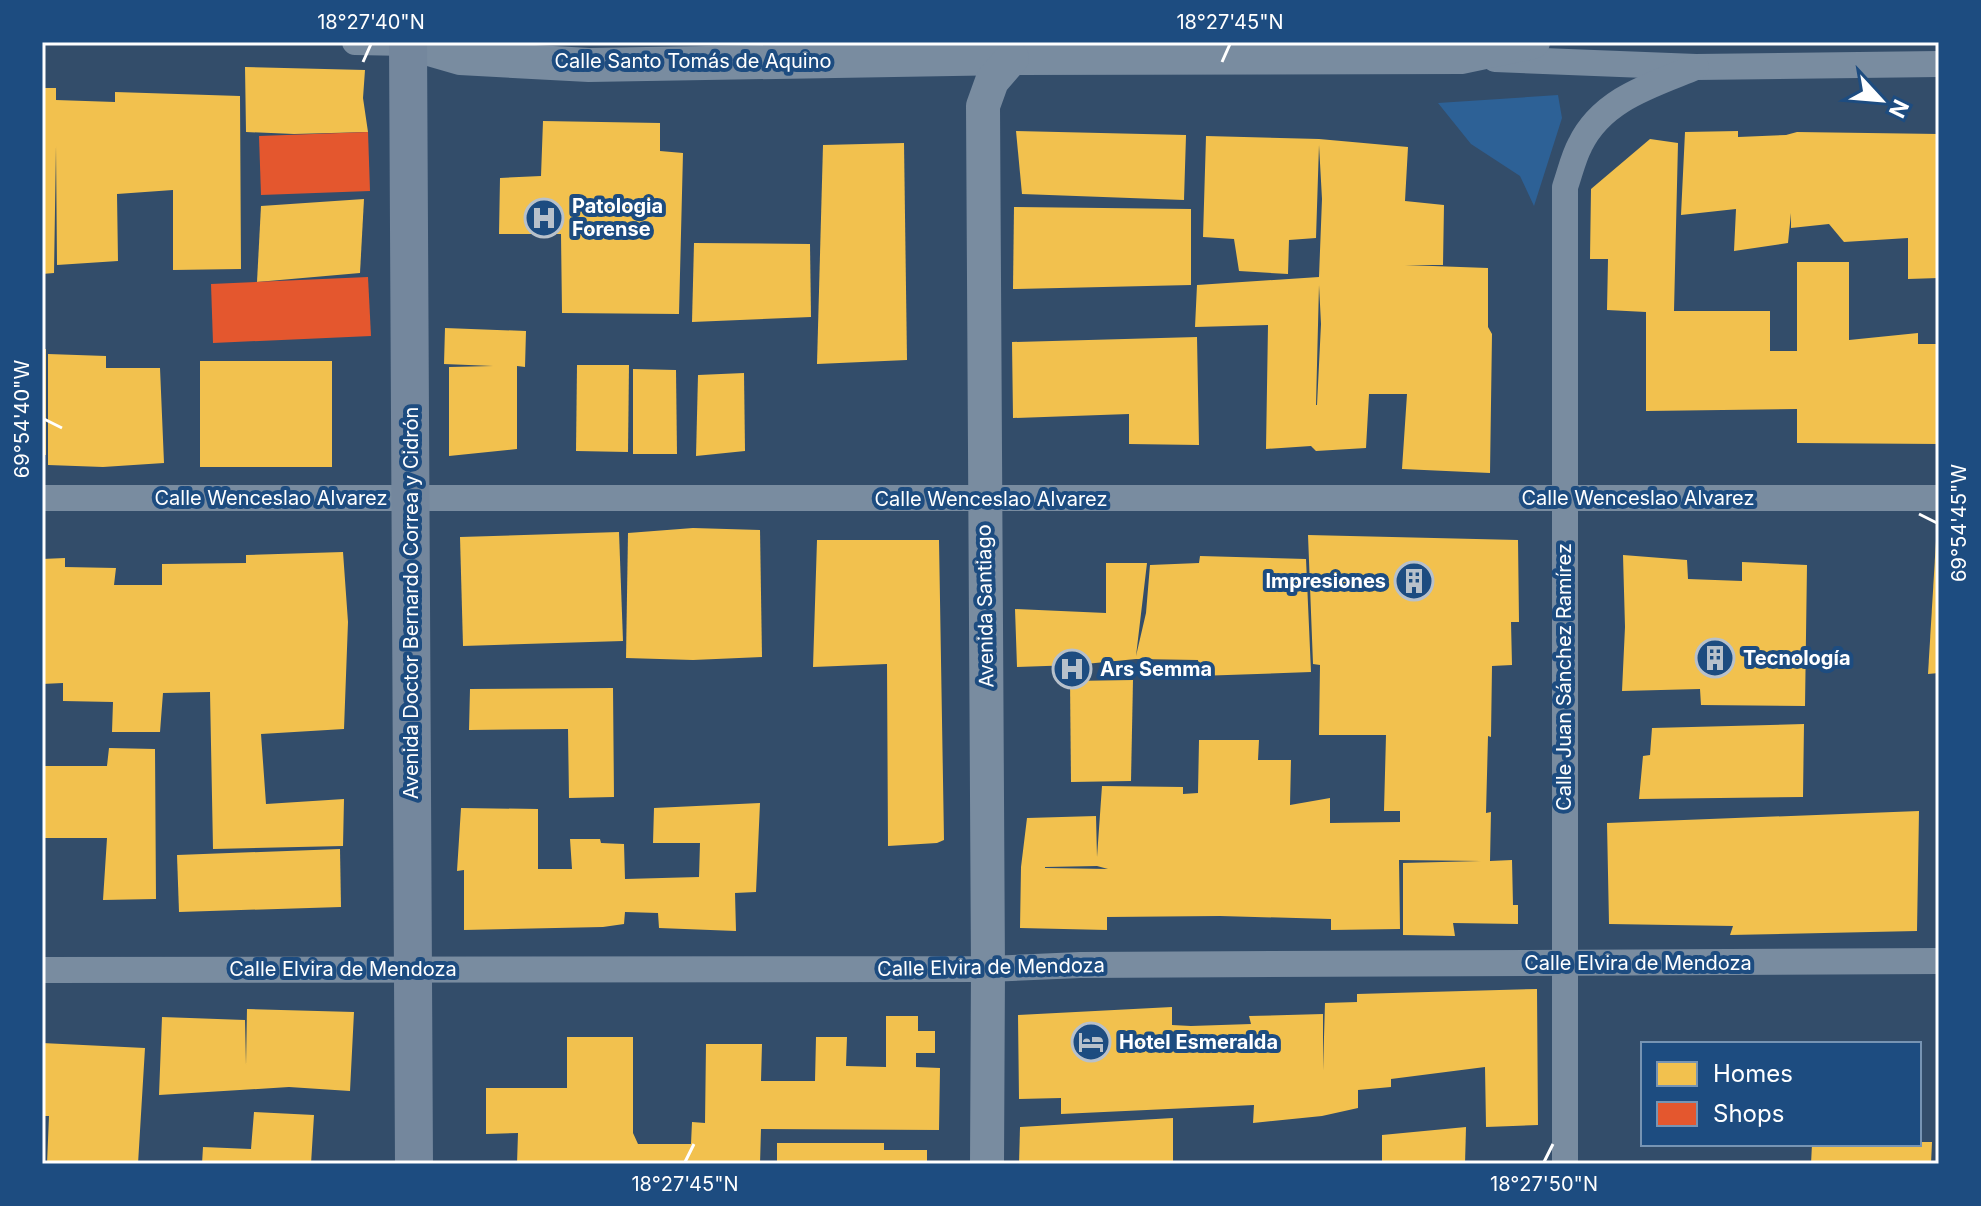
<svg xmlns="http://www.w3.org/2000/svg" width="1981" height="1206" font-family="Inter,sans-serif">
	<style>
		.green { fill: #2d6196 }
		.homes { fill: #f2c14e; fill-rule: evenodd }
		.shops { fill: #e4572e }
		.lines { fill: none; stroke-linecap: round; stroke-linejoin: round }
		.minor { stroke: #798ca0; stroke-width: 26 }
		.tertiary { stroke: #798ca0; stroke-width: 34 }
		.secondary { stroke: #74879d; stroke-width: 38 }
		.ticks { fill: none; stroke: #fff; stroke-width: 3 }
		.labels { text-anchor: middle; stroke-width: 8; stroke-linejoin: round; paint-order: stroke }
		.street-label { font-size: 20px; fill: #fff; stroke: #1d4c80 }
		.poi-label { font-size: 20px; font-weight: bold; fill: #fff; stroke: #1d4c80; text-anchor: start }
		.neatline { fill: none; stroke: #fff; stroke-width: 3 }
		.ticks-label { font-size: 20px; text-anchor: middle; fill: #fff }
	</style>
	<rect width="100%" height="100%" fill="#334d6a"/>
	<!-- green -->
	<path class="green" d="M1558,95l4,23 -28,88 -14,-30 -49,-32 -33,-41z"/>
	<!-- homes -->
	<g class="homes">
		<path d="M245,67l120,3 -2,28 5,34 -74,2 -48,-2z"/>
		<path d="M42,88h14v12l59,2v-10l125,4 1,173 -68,1v-80l-56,4 1,67 -61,4 -1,-119 -2,127 -12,1z"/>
		<path d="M543,121l117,2v28l23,2 -4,161 -117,-1 -1,-79h-62l1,-56 41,-2z"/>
		<path d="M1016,131l170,4 -2,65 -162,-6z"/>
		<path d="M1738,131v6l48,-2 11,-3 142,2v144l-31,1v-41l-64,4 -15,-18 -38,4v-15l-3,30 -54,8 2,-42 -55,6 4,-83z"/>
		<path d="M1206,136l113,3 89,8 -3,54 39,4 -1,60h-38l83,3v59l4,7 -2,139 -88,-4 5,-75h-38l-3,54 -50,3 -5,-5 -45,3 2,-124 -73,2 2,-42 122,-8 3,-78 -3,-54 -3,93 -27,2 -1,34 -49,-3 -5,-32 -31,-2zM1319,285l2,39 -4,81h-1z"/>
		<path d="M1650,139l28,4 -4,168h96v40h27v-89h52v78l69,-7v11h21v100l-142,-1v-34l-151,2v-99l-39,-2 1,-51h-18l1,-70z"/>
		<path d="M904,143l3,217 -90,4 6,-219z"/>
		<path d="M364,199l-4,74 -103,9 4,-76z"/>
		<path d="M1014,207l177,2v76l-178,4z"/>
		<path d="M694,243l116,1 1,73 -119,5z"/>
		<path d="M445,328l81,3 -1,36 -8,-1v83l-68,7v-89l44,-1 -49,-2z"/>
		<path d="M1197,337l2,108 -70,-1v-30l-116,4 -1,-76z"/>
		<rect x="42" y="349" width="4" height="106"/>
		<path d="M48,354l58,2v12h54l4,95 -61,4 -55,-2z"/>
		<rect x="200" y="361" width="132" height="106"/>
		<path d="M577,365h52l-1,87 -52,-1z"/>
		<path d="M633,369l43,1 1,84h-44z"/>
		<path d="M744,373l1,78 -49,5 2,-81z"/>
		<path d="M1937,524h2v149l-11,1z"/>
		<path d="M693,528l67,2 2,127 -69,3 -67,-2 2,-125z"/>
		<path d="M619,532l4,109 -160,5 -3,-109z"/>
		<path d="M1308,535l210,5 1,82h-8l1,43 -20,1 -1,71 -3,-1 -2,77 5,-1 -1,49 22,-1 1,45h5v19l-65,-1 2,13 -52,-1v-72l78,-2 -82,-1 1,69 -69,1v-11l-111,-3 -113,1v13l-87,-2 1,-61 6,-49 69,-2 1,41 5,-71 81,1v7l15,-1 1,-53h60l-1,20h33l-1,45 40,-7v25l70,-1v-11h-16l2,-76h-67l1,-70 -7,-1zM1097,866l11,3 -63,-1v-1z"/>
		<path d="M817,540h122l5,300 -7,3 -49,3 -1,-182 -74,3z"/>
		<path d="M343,552l5,70 -4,107 -83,5 5,70 78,-5 -1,47 -130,3 -3,-157 -47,1 -3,39h-48l1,-30 -50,-1v-18l-21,1v-125l23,-1v9l51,1 -2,17h48v-21l84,-1v-8z"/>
		<path d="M1623,555l64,5 1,19 54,2v-19l65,3 -2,141 -104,-1 -1,-16 -78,2 3,-64z"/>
		<path d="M1200,556l106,3 5,113 -113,4v-16l-62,-1 -61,6 -58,2 -2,-58 91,4v-50h41l-11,93 10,-43 4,-48 49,-2z"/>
		<path d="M1133,680l-2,101 -60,1 -1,-101z"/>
		<path d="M613,688l1,109 -45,1 -1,-69 -99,1 1,-41z"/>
		<path d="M1804,724l-1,73 -164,2 4,-43 7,-1 2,-27z"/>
		<path d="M109,748l46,1 1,150 -53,1 4,-62h-65v-72h65z"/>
		<path d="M760,803l-4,89 -21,1 1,38 -77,-3 -1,-15 -33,-1 -1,12 -21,3 -139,3v-60l-7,1 4,-63 77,1v60h34l-2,-30h30l1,4 23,1 1,35 74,-2 1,-34h-47l1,-35z"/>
		<path d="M1919,811l-2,120 -187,4 3,-9 -124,-2 -2,-101z"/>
		<path d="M340,849l1,58 -162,5 -2,-57z"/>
		<path d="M1537,989l1,136 -52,2 -1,-60 -94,12v8l-33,3v18l-36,8 -69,7 1,-18 -193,9v-16l-42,1 -1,-84 154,-8v18l19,1 60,-2 -2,-8 74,-2v57l2,-68 32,-1v-8z"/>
		<path d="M247,1009l107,3 -4,79 -61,-4 -130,8 3,-78 83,3 1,45z"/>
		<path d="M886,1016h32v15h17v22h-19v14l24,1 -1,62 -178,-1 -1,35h-243l1,-31 -32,1v-46h81v-51h66v96l5,11h53l1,-22 13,1 1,-79h56l-1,37h54l1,-44h31l-1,29 40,1z"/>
		<path d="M42,1043l103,5 -7,116h-91l2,-48h-7z"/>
		<path d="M254,1112l60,3 -3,49h-109l1,-17 48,2z"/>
		<path d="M1173,1118v46h-154l1,-37z"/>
		<path d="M1466,1127l-1,37h-83v-29z"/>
		<path d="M1919,1142h13l-1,22h-120l1,-20h107z"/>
		<path d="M777,1143h107v7h43v14h-150z"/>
	</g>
	<!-- shops -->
	<g class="shops">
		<path d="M368,132l2,59 -109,4 -2,-59z"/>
		<path d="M368,277l3,59 -158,7 -2,-59z"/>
	</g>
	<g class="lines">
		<!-- minor -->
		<g class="minor">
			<path d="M355,42l53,1"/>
			<path d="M1495,59l201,8 243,-3"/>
			<path d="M42,498h1897"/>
			<path d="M42,970l946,-1 92,-4 859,-4"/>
			<path d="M1565,1164v-977c5,-14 8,-29 15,-42 22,-46 72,-60 116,-78"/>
		</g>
		<!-- tertiary -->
		<g class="tertiary">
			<path d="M408,43l52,15 129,7 423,-7 449,-1 72,-15"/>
			<path d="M987,1164l1,-195 -5,-863 9,-25 20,-23"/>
		</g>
		<!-- secondary -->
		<path class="secondary" d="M408,42l6,1122"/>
	</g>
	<!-- ticks -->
	<path class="ticks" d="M363,62l8,-18M1222,62l8,-18M44,419l18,9M1919,514l18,9M685,1162l9,-18M1544,1162l9,-18"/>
	<!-- icons -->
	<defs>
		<symbol id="hospital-ring" viewBox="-11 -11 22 22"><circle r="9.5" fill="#1d4c80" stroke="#b8c1cb" stroke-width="1.5"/><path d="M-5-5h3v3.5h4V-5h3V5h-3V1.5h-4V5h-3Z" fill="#b8c1cb"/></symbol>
		<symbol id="building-ring" viewBox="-11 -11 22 22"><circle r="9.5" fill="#1d4c80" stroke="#b8c1cb" stroke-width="1.5"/><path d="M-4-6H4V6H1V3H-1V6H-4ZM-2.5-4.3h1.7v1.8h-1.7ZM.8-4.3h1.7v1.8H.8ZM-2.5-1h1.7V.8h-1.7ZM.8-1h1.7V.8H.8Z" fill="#b8c1cb"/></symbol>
		<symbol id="hotel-ring" viewBox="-11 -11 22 22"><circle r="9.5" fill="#1d4c80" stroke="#b8c1cb" stroke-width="1.5"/><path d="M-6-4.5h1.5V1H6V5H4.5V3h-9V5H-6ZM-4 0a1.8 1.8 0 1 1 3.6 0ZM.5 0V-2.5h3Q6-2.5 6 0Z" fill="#b8c1cb"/></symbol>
	</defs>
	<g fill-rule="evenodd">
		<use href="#hospital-ring" x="522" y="196" width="44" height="44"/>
		<use href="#building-ring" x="1392" y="559" width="44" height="44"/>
		<use href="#building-ring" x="1693" y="636" width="44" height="44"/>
		<use href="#hospital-ring" x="1050" y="647" width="44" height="44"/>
		<use href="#hotel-ring" x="1069" y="1020" width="44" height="44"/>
	</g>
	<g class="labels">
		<!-- street labels -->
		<g class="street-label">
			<text x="693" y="68">Calle Santo Tomás de Aquino</text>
			<text x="271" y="505">Calle Wenceslao Alvarez</text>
			<text x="1638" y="505">Calle Wenceslao Alvarez</text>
			<text x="991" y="506">Calle Wenceslao Alvarez</text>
			<text transform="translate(411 603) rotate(-90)" y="7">Avenida Doctor Bernardo Correa y Cidrón</text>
			<text transform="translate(985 606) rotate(-91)" y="7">Avenida Santiago</text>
			<text transform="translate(1564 677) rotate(-90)" y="7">Calle Juan Sánchez Ramírez</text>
			<text x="1638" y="970">Calle Elvira de Mendoza</text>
			<text transform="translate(991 967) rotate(-1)" y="7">Calle Elvira de Mendoza</text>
			<text x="343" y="976">Calle Elvira de Mendoza</text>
		</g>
		<!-- poi labels -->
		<g class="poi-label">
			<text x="572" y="213">Patologia<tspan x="572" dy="23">Forense</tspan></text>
			<text x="1386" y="588" text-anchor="end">Impresiones</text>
			<text x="1743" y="665">Tecnología</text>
			<text x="1100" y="676">Ars Semma</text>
			<text x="1119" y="1049">Hotel Esmeralda</text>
		</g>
	</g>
	<!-- border -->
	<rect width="1981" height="1206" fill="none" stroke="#1d4c80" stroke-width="88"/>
	<!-- legend -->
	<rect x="1641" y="1042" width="280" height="104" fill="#1d4c80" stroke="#7794b3" stroke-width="2"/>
	<rect x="1657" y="1062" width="40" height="24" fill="#f2c14e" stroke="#7794b3" stroke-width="2"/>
	<text x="1713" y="1082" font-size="24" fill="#ffffff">Homes</text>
	<rect x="1657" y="1102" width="40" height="24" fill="#e4572e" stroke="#7794b3" stroke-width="2"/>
	<text x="1713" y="1122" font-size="24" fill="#ffffff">Shops</text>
	<!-- north arrow -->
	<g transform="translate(1881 100) rotate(116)" stroke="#1d4c80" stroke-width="6" paint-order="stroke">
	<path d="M0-6L14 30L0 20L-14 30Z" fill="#ffffff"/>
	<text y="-12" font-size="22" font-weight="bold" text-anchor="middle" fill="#ffffff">N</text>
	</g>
	<rect x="44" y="44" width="1893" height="1118" class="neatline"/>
	<g class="ticks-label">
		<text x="371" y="29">18°27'40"N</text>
		<text x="1230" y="29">18°27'45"N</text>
		<text transform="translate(22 419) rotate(-90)" y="7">69°54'40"W</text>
		<text transform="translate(1959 523) rotate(-90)" y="7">69°54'45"W</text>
		<text x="685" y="1191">18°27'45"N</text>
		<text x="1544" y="1191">18°27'50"N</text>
	</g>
</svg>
